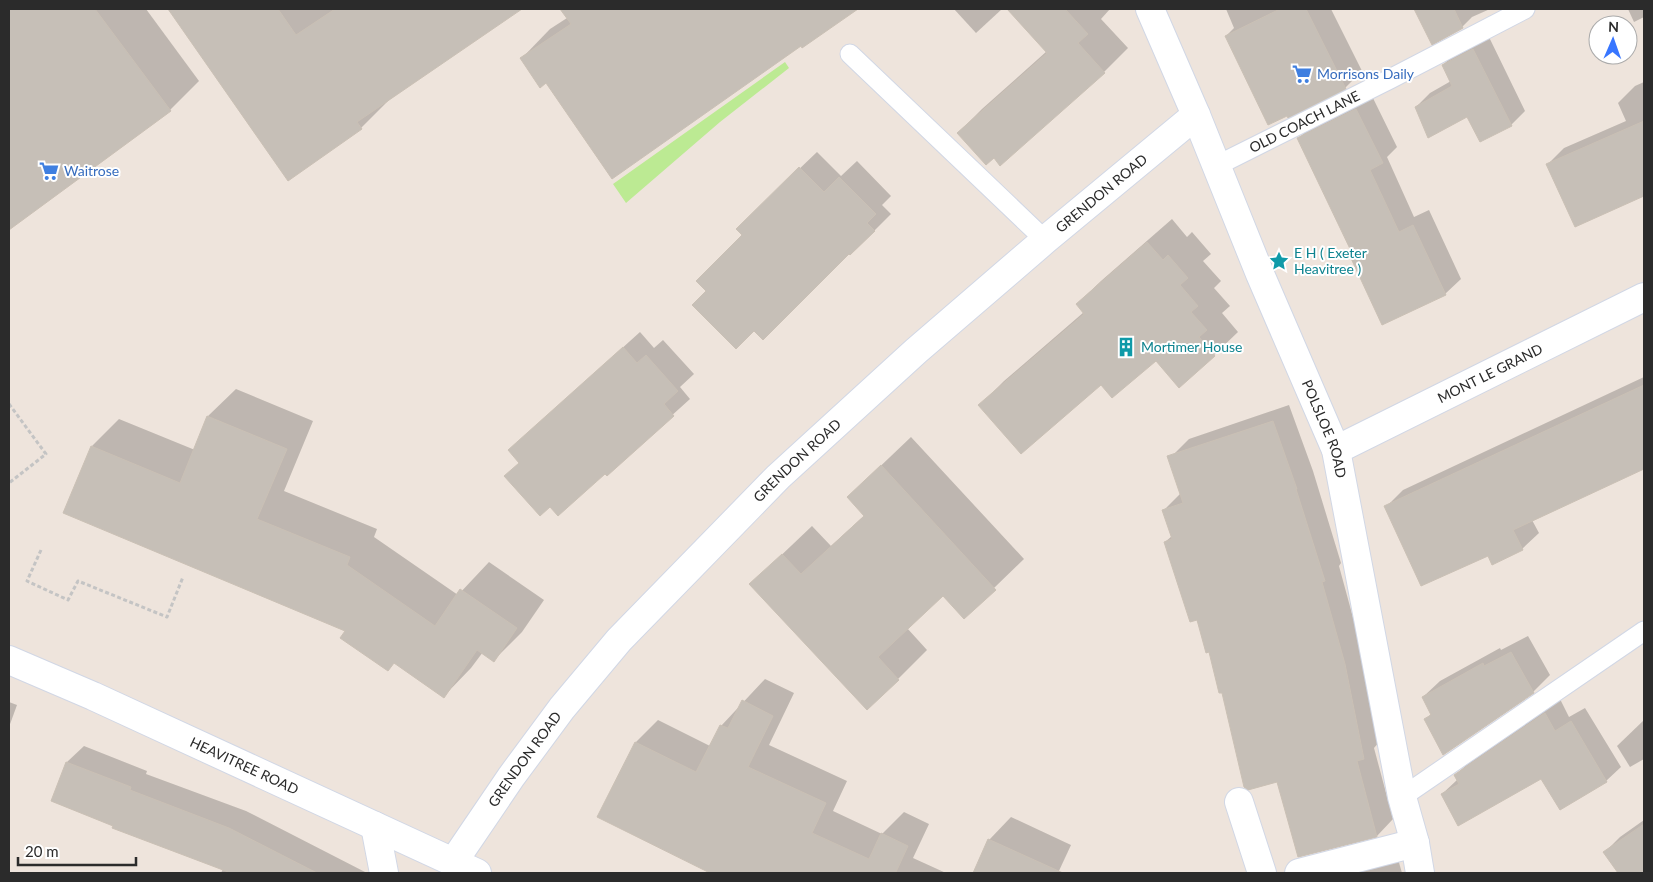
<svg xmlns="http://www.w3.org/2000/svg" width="1653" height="882" font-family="Lato,sans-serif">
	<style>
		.green { fill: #bcea93 }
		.shadow { fill: #0003 }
		.building { fill: #c6bfb7; stroke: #cac0b5 }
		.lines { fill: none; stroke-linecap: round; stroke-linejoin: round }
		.service-casing { stroke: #d1d7e5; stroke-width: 21 }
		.minor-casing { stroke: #d1d7e5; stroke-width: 30 }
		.tertiary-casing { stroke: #d1d7e5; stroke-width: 30 }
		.secondary-casing { stroke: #d1d7e5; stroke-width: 30 }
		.path { stroke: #c4c4c4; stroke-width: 3; stroke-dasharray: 4 2.5; stroke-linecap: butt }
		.service { stroke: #fff; stroke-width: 19 }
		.minor { stroke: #fff; stroke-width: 28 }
		.tertiary { stroke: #fff; stroke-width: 28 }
		.secondary { stroke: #fff; stroke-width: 28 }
		.labels { text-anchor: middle; stroke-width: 4; stroke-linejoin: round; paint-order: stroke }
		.shop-label { font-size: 14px; fill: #366cbe; stroke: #fff; text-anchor: start }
		.street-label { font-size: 14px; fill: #2b2b2b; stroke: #fff }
		.culture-label { font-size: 14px; fill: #0d838f; stroke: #fff; text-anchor: start }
	</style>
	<rect width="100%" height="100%" fill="#eee4dc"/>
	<!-- green -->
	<path class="green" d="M785,62l4,6 -69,54 -94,81 -13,-19z"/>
	<!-- shadow -->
	<g class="shadow">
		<path d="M9,9h137l53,72 -29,29 -161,119z"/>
		<path d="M169,9h343l-16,16 -106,74 -29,29 -73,51z"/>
		<path d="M581,9h268l-16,16 -32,19 -255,37 -24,-23 28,-29z"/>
		<path d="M954,9h48l-26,24z"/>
		<path d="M1008,9h102l-9,10 27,29 -24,24 -104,92 -6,-7 -36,-24 24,-24 65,-58z"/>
		<path d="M1226,9h105l31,62 -17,17 -119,-52 8,-8z"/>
		<path d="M1416,9h74l-18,8 -10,10 -30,16z"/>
		<path d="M1628,9h16v8l-10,5z"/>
		<path d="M1488,35l37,76 -14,14 -43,-10 -52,-8 14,-14 21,-12 -8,-16 14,-14z"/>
		<path d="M1644,82v112l-68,31 -28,-61 16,-16 62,-27 -8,-18 17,-17z"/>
		<path d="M1371,94l26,53 -10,10 27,60 15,-7 32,69 -16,15 -92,-42 -54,-114 15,-15z"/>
		<path d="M817,152l24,24 16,-15 34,35 -9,9 9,9 -40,40 -143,37 36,-56 10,-23z"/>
		<path d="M1172,219l15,18 5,-5 19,22 -8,7 18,20 -7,7 16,18 -8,7 16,19 -24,23 -58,4 -54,24 -122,22 24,-24 80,-69 -7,-8 24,-23z"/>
		<path d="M640,332l14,16 9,-8 31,34 -14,13 10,12 -83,75 -87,-12 7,-28z"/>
		<path d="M1644,377v90l-112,53 7,13 -17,16 -34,5 -102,-47 17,-17z"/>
		<path d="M236,389l77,32 -29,70 93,38 -3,8 84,58 31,-33 55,38 -22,32 -28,28 -11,-8 -12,16 -27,28 -97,-66 -255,-184 27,-27 76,31 13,-34z"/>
		<path d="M1289,405l24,66 28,92 -2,3 22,81 19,94 -6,7 19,71 -16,17 -99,-56 -55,-89 -13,-40 -45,-109 7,-6 -8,-26 17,-17 -9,-37 17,-17z"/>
		<path d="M911,437l113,122 -60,58 -20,-23 -37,34 20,22 -29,29 -147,-95 61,-58 19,20 34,-31 -17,-18z"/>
		<path d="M1528,636l22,39 -17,17 -107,27 6,-6 -9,-16 17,-16 60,-33 1,2z"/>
		<path d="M765,679l29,14 -25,52 78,36 -14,30 49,23 22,-22 25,12 -16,34 33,15h-214l-133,-56 37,-75 22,-22 52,26 11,-20z"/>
		<path d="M1560,699l9,18 16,-9 36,59 -15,14 -64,-3 -100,16 15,-14 -1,-5 14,-14z"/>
		<path d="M9,702l8,3 -8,22z"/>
		<path d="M1644,720v39l-14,8 -13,-21z"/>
		<path d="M84,746l63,25 -1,3 100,37 121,62h-146l2,-4 -171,-68 15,-39z"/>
		<path d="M1011,817l60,28 -13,28h-84l15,-33z"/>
		<path d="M1644,820v53h-25l-14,-21 15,-15z"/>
		<path d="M1396,852l6,21h-111z"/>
	</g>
	<!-- building -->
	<g class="building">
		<path d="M9,9h86l76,102 -162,119z"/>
		<path d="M168,9h110l18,26 39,-26h187l-165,113 5,7 -74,52z"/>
		<path d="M560,9h298l-56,39 -1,-2 -189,133 -66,-96 -6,5 -20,-30 51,-34z"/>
		<path d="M1007,9h58l23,25 -10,9 27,30 -105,93 -6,-8 -8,7 -29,-32 90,-80z"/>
		<path d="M1280,9h26l40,80 -58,29 -1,-2 -19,9 -43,-89z"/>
		<path d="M1414,9h40l9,19 -31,17z"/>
		<path d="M1473,49l39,77 -32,16 -13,-25 -39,21 -13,-31 37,-21 -10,-21z"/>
		<path d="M1356,109l27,54 -13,7 29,62 14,-7 33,70 -64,30 -33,-71 3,-1 -55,-115z"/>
		<path d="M1644,121v75l-69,31 -29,-63z"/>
		<path d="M799,167l25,25 15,-15 37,37 -9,9 8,8 -25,24 -1,-1 -86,86 -9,-9 -18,18 -44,-44 14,-14 -10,-10 46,-46 -6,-6z"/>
		<path d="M1147,242l16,18 5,-5 20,23 -8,7 18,21 -7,6 16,18 -8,7 16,19 -36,32 -23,-27 -44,37 -11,-13 -80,69 -43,-49 106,-91 -8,-10z"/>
		<path d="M623,347l14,16 9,-8 32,36 -14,13 10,12 -67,60 -2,-2 -47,42 -8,-9 -10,9 -36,-40 15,-13 -11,-13z"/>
		<path d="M1644,385v84l-131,61 10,20 -31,15 -4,-9 -67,30 -37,-80z"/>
		<path d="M207,416l80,33 -30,70 93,38 -3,8 88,61 25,-37 57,39 -23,34 -17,-12 -33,48 -50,-35 -6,8 -48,-33 5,-7 -282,-118 28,-67 89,37z"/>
		<path d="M1273,421l24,68h-1l29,92 -3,1 23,82 19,95 -7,2 20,76 -79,20 -21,-75 -29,8 -4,-3 -22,-94h-3l-10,-41 -3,1 -9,-33 -7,2 -26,-80 8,-3 -10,-29 21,-7 -16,-47z"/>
		<path d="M881,465l115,125 -32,29 -21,-23 -65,61 21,23 -32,30 -118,-126 33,-30 19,20 63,-58 -17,-19z"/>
		<path d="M1511,652l23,41 -91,62 -19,-36 7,-4 -9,-18 61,-34 1,3z"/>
		<path d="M742,700l31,16 -25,51 78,36 -14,30 57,26 12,-26 27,13 -12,26 3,1h-189l-113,-56 38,-75 61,30 24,-47 8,3z"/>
		<path d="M1545,713l10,18 16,-10 36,61 -47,28 -19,-31 -83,47 -17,-32 18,-10 -5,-9z"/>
		<path d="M66,762l65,25 -1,3 99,38 88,45h-86l-119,-45 1,-2 -62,-25z"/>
		<path d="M1644,824v49h-26l-15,-21z"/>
		<path d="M988,839l75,34h-90z"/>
	</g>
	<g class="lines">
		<defs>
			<g id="service">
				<path d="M850,54l195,186"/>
				<path id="s1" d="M1216,166l174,-87 135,-70"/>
				<path d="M1402,797l242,-166"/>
			</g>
			<g id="minor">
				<path id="s2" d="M1336,450l308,-153"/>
				<path d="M1239,802l23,71"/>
				<path d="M375,826l9,47"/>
				<path id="s3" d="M454,861l57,-84 51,-69 57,-68 159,-163 138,-126 129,-111 151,-125"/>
				<path d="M1299,873l116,-30"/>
			</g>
			<g id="tertiary">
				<path id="s4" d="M1150,9l46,106 64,159 76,176 66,347 13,46 5,30"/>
			</g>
			<g id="secondary">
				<path id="s5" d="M9,660l84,36 384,177"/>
			</g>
		</defs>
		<!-- service casing -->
		<use href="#service" class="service-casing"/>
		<!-- minor casing -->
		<use href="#minor" class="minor-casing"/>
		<!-- tertiary casing -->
		<use href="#tertiary" class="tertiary-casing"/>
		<!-- secondary casing -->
		<use href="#secondary" class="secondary-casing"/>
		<!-- path -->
		<g class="path">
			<path d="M9,404l37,50 -37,29"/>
			<path d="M41,550l-14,31 41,19 10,-19 89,36 16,-40"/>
		</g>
		<!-- service -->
		<use href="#service" class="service"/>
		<!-- minor -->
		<use href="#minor" class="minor"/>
		<!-- tertiary -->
		<use href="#tertiary" class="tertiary"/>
		<!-- secondary -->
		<use href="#secondary" class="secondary"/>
	</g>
	<!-- icons -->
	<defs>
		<symbol id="supermarket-bare" viewBox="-9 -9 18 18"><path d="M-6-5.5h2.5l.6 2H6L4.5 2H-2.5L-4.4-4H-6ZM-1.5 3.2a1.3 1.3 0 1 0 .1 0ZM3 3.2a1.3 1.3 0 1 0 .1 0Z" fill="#3f7fe0" stroke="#fff" stroke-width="2.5" paint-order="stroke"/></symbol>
		<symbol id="sight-bare" viewBox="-9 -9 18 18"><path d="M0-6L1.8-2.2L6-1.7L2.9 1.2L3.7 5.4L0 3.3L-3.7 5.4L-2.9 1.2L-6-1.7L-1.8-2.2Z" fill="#0f9aa8" stroke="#fff" stroke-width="2.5" paint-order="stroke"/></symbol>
		<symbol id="building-bare" viewBox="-9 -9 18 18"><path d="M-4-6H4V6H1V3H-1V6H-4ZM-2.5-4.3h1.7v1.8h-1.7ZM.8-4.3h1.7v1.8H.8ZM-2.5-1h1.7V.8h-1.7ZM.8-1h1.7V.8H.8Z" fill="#0f9aa8" stroke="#fff" stroke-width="2.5" paint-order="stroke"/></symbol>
	</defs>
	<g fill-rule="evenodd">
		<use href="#supermarket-bare" x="1288" y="60" width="28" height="28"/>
		<use href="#supermarket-bare" x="35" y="157" width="28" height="28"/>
		<use href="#sight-bare" x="1265" y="247" width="28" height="28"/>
		<use href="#building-bare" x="1112" y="333" width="28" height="28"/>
	</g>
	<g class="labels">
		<!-- shop labels -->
		<g class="shop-label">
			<text x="1317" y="79">Morrisons Daily</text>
			<text x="64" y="176">Waitrose</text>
		</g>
		<!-- street labels -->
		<g class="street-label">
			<text dy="5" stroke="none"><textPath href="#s1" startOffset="99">OLD COACH LANE</textPath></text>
			<text dy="5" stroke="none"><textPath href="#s3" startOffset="934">GRENDON ROAD</textPath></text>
			<text dy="5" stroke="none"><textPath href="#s2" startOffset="172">MONT LE GRAND</textPath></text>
			<text dy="5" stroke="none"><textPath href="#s4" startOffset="455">POLSLOE ROAD</textPath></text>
			<text dy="5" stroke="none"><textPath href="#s3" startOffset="529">GRENDON ROAD</textPath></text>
			<text dy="5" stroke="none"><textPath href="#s3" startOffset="124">GRENDON ROAD</textPath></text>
			<text dy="5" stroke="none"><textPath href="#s5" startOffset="258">HEAVITREE ROAD</textPath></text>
		</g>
		<!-- culture labels -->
		<g class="culture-label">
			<text x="1294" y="258">E H ( Exeter<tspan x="1294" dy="16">Heavitree )</tspan></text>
			<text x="1141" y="352">Mortimer House</text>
		</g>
	</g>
	<!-- border -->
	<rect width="1653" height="882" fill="none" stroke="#2b2b2b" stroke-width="20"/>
	<!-- north arrow -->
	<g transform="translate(1613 40) rotate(2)"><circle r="24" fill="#ffffff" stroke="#aaaaaa"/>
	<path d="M0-4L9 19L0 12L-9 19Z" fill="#3876ff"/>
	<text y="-8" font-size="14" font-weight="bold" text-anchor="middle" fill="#2b2b2b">N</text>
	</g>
	<!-- scale -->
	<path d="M18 857v8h118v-8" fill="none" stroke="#2b2b2b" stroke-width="2.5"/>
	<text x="25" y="857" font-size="15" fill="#2b2b2b" stroke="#ffffff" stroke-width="4" paint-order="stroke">20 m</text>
</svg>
